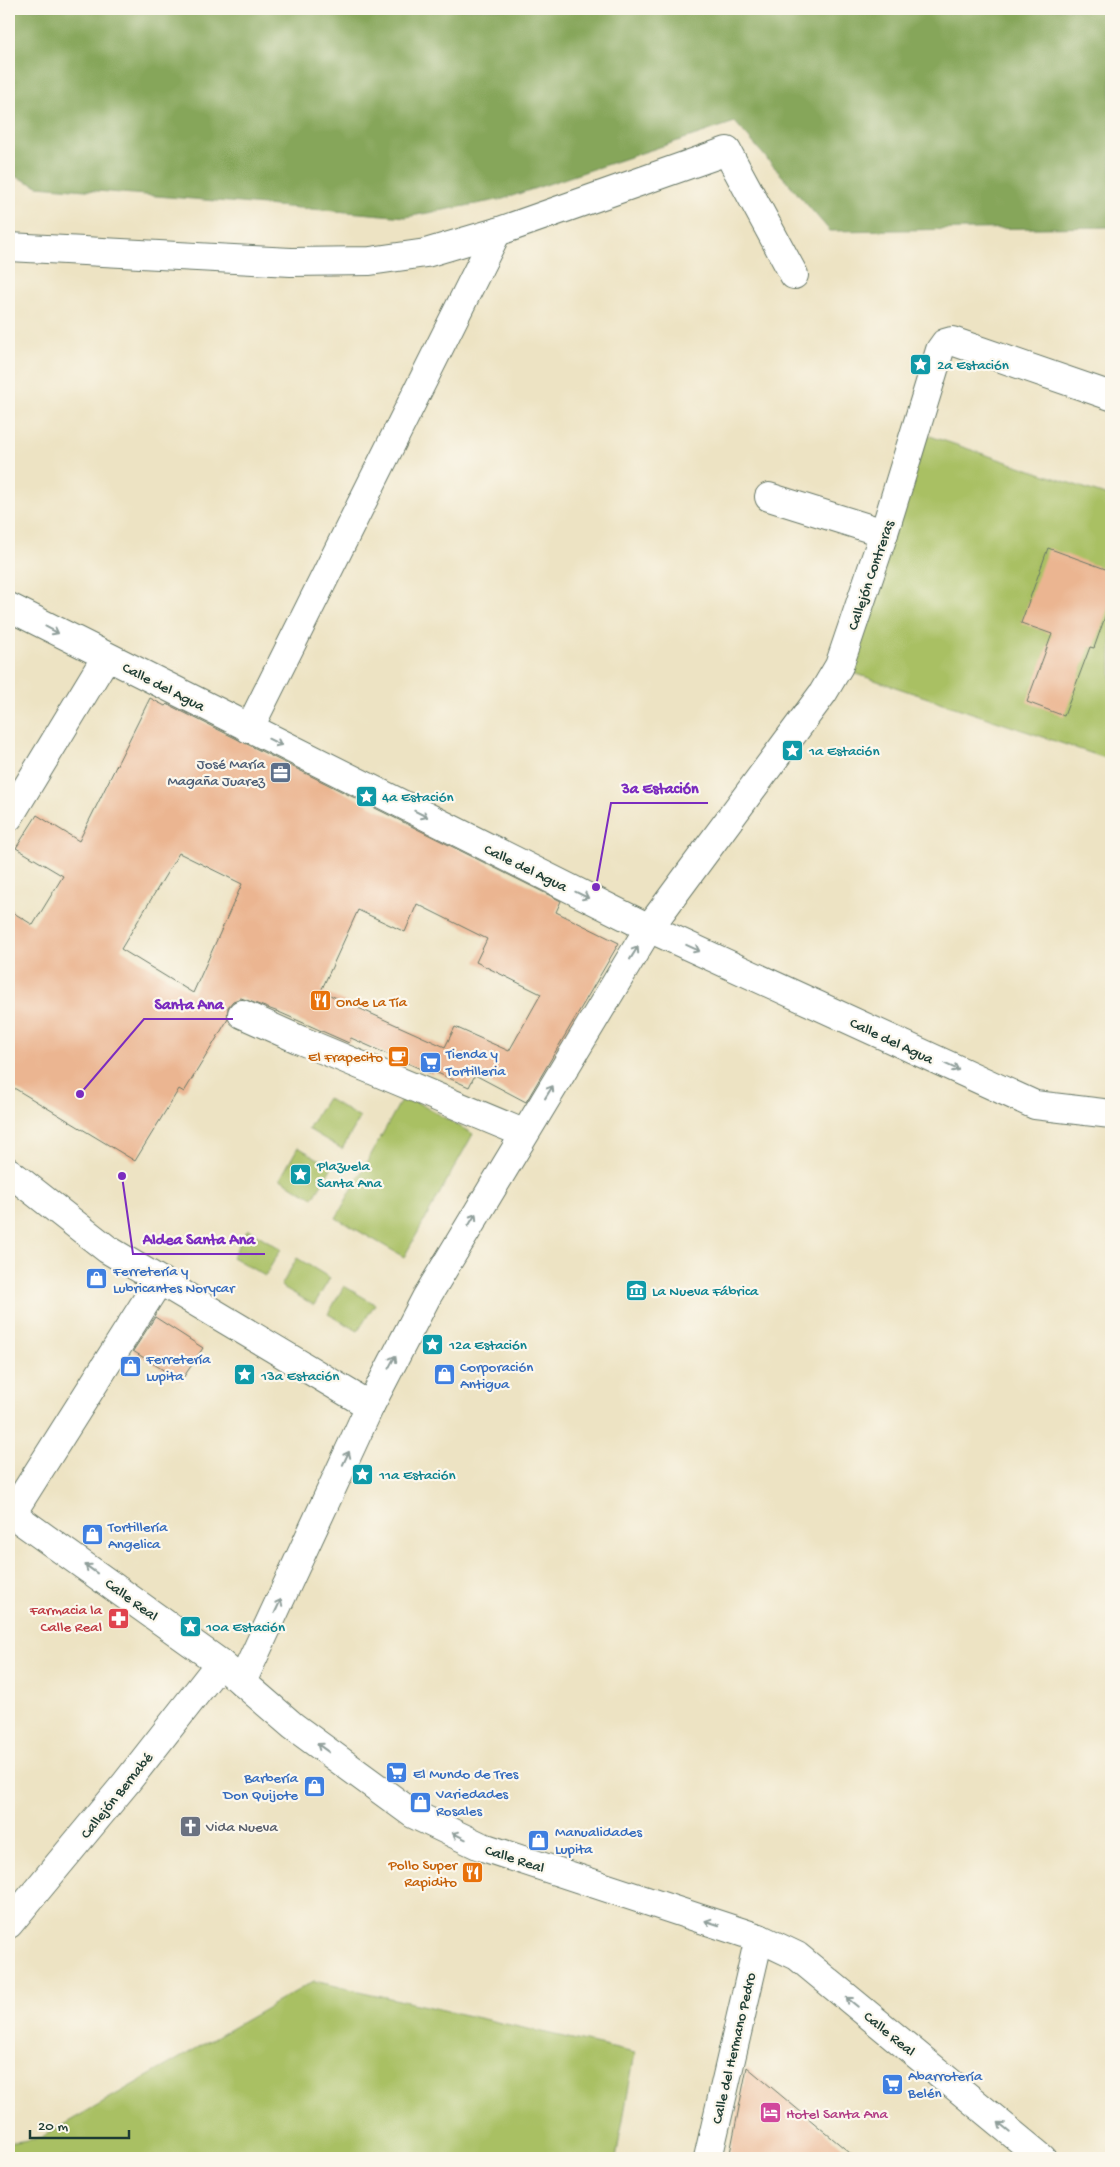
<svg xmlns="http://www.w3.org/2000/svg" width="1120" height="2167" font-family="'Gochi Hand',sans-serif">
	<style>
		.green { fill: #a9c064; stroke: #647e4c }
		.forest { fill: #86a65a; stroke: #527247 }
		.building { fill: #ebb591; fill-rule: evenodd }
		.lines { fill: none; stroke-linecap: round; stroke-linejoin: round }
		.minor-casing { stroke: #677766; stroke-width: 30 }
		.tertiary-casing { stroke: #677766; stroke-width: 30 }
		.minor { stroke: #fff; stroke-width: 28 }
		.tertiary { stroke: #fff; stroke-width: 28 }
		.oneway { stroke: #8f9e9a }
		.labels { text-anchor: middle; stroke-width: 4.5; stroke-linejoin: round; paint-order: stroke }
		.culture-label { font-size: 15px; fill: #0d838f; stroke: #fbf7ec; text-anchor: start }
		.street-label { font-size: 15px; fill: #1f3d34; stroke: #fbf7ec }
		.service-label { font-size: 15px; fill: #4e5e75; stroke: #fbf7ec; text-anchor: end }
		.food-label { font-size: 15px; fill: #c56008; stroke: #fbf7ec; text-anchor: end }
		.shop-label { font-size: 15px; fill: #366cbe; stroke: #fbf7ec; text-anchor: start }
		.health-label { font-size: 15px; fill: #be3a42; stroke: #fbf7ec; text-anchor: end }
		.worship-label { font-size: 15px; fill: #5b616d; stroke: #fbf7ec; text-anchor: start }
		.hotel-label { font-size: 15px; fill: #b23c85; stroke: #fbf7ec; text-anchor: start }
		.leader { fill: none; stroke: #7b2cbf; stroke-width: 2 }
		.callout-dot { fill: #7b2cbf; stroke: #fbf7ec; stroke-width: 2 }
		.callout-label { font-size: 16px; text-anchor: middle; font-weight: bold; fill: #7b2cbf; stroke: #fbf7ec; stroke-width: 4.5; stroke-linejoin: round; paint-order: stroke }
	</style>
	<rect width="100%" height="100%" fill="#fbf7ec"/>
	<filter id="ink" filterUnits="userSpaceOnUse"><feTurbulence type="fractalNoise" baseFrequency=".02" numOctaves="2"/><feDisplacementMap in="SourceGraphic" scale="10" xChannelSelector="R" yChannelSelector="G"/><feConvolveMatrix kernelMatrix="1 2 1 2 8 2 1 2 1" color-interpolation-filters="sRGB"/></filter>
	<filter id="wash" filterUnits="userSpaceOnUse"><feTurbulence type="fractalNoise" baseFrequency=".0096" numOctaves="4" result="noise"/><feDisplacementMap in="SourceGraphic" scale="20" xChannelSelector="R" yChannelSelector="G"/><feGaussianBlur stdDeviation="1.12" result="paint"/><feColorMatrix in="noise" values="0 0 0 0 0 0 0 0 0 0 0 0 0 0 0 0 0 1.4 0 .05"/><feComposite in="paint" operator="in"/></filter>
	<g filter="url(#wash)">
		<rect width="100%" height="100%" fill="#ede3c3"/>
		<!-- green -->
		<g class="green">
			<path d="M927,435l184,62v263l-263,-89z"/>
			<path d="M404,1095l69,39 -69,123 -68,-39z"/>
			<path d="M327,1098l33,20 -18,31 -34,-20z"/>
			<path d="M298,1147l34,20 -19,31 -33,-19z"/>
			<path d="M248,1229l33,20 -16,27 -33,-19z"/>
			<path d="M297,1258l33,20 -16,27 -33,-19z"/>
			<path d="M344,1286l31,18 -17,27 -30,-17z"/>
			<path d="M314,1981l321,72 -19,105h-607v-15l31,-5z"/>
		</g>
		<!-- forest -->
		<path class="forest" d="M9,9h1102v218l-281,4 -95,-109 -232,77 -97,18 -368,-31 -29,-12z"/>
		<g id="blocks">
			<!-- building -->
			<g class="building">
				<path d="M1048,548l63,23v29l-17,48 -4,-1 -26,69 -37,-14 25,-68 -31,-11z"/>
				<path d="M150,698l15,8 2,-2 394,197 -5,11 63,31 -93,159 -51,-27 -6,12 -36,-16 -1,3 -81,-36 -2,5 -68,-30 -40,-15 -8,3 -5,6v12l-16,27 -28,46 -5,-3 -44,72 -126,-76v-175l24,15 30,-49 -47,-28 21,-33 42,26zM179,853l63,31 -49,109 -72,-44zM417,904l70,35 -11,23 65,32 -32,57 -54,-24 -10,20 -124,-56 37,-81 47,22z"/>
				<path d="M155,1317l48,31 -22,33 -48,-30z"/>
				<path d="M747,2067l109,91h-127z"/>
			</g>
		</g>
	</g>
	<g filter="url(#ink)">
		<use href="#blocks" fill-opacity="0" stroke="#677766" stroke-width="1"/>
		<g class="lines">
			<defs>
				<g id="minor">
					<path d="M9,247l282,15 79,-1 56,-8 71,-21 230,-81 67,124"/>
					<path d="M769,497l115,36"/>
					<path d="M249,729l248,-497"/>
					<path d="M9,817l97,-160"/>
					<path d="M649,928l174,-235 16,-27 45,-133 56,-183 5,-7 7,-2 159,55"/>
					<path d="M242,1014l58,26 223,93"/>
					<path d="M9,1172l98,77 263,157"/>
					<path d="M9,1518l150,-237"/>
					<path d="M9,1924l117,-141 94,-120"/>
					<path d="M708,2158l51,-220"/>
				</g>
				<g id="tertiary">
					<path d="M9,607l640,321 386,177 76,9"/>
					<path d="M9,1512l211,151 73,63 120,88 67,32 279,92 38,18 245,202"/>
					<path d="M242,1682l128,-276 56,-108 223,-370"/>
				</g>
			</defs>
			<!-- minor casing -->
			<use href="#minor" class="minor-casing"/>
			<!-- tertiary casing -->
			<use href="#tertiary" class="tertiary-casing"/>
			<!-- minor -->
			<use href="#minor" class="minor"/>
			<!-- tertiary -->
			<use href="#tertiary" class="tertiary"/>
		</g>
		<!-- one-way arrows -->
		<defs><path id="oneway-shaft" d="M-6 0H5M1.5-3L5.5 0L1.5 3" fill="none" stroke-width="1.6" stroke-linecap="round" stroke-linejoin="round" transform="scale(1.25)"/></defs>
		<g class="oneway">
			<use href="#oneway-shaft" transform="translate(52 630) rotate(28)"/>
			<use href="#oneway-shaft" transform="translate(275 742) rotate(26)"/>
			<use href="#oneway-shaft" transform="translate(421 814) rotate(26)"/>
			<use href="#oneway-shaft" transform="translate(582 895) rotate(26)"/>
			<use href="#oneway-shaft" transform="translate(693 948) rotate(25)"/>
			<use href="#oneway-shaft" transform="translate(634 953) rotate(-58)"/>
			<use href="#oneway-shaft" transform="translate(952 1067) rotate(25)"/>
			<use href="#oneway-shaft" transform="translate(549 1092) rotate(-58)"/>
			<use href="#oneway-shaft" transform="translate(472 1220) rotate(-59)"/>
			<use href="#oneway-shaft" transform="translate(392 1362) rotate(-62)"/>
			<use href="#oneway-shaft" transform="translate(346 1458) rotate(-65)"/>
			<use href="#oneway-shaft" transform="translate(91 1569) rotate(-144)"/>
			<use href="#oneway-shaft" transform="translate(278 1606) rotate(-65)"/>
			<use href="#oneway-shaft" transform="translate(323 1748) rotate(-144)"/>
			<use href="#oneway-shaft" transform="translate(459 1836) rotate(-154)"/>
			<use href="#oneway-shaft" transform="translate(712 1923) rotate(-162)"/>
			<use href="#oneway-shaft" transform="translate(852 2002) rotate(-141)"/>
			<use href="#oneway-shaft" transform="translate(1004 2127) rotate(-141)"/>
		</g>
	</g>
	<!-- icons -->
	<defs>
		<symbol id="sight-square" viewBox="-11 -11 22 22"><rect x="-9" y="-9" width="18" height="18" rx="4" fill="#0f9aa8" stroke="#fbf7ec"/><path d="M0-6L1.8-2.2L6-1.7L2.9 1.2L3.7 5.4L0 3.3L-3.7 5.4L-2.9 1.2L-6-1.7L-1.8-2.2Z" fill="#fff"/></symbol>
		<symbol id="office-square" viewBox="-11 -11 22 22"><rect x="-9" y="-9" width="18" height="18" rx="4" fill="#5c6f8a" stroke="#fbf7ec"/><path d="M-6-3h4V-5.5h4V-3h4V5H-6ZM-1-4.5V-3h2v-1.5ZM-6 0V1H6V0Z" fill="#fff"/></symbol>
		<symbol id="restaurant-square" viewBox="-11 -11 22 22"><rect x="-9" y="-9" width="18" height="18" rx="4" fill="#e8710a" stroke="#fbf7ec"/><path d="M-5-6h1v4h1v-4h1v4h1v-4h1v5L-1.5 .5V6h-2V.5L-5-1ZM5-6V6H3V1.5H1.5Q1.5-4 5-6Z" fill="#fff"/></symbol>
		<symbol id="cafe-square" viewBox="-11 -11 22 22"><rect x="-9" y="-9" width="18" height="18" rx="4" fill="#e8710a" stroke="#fbf7ec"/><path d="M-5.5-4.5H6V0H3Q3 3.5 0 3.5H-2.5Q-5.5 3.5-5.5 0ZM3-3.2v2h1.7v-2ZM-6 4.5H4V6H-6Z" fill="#fff"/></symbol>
		<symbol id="supermarket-square" viewBox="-11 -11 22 22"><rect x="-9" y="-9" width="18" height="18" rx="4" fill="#3f7fe0" stroke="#fbf7ec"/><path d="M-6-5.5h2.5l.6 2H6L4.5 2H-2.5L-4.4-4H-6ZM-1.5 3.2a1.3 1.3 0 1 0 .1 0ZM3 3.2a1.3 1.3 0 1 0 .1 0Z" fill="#fff"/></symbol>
		<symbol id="shop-square" viewBox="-11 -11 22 22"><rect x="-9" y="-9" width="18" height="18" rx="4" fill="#3f7fe0" stroke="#fbf7ec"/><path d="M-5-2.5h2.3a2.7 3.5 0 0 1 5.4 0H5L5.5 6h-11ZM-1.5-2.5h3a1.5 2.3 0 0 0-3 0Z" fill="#fff"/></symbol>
		<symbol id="museum-square" viewBox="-11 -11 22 22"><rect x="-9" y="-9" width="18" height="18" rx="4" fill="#0f9aa8" stroke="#fbf7ec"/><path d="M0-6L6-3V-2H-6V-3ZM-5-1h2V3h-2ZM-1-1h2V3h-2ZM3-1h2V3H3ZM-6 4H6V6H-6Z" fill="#fff"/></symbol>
		<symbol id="pharmacy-square" viewBox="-11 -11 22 22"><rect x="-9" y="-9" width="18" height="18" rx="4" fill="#e0444e" stroke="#fbf7ec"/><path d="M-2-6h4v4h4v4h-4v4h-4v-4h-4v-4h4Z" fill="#fff"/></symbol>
		<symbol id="church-square" viewBox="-11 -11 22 22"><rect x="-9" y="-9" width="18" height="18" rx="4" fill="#6b7280" stroke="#fbf7ec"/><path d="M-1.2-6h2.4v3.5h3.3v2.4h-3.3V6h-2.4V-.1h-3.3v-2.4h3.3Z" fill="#fff"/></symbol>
		<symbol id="hotel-square" viewBox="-11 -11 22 22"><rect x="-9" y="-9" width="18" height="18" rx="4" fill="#d1479c" stroke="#fbf7ec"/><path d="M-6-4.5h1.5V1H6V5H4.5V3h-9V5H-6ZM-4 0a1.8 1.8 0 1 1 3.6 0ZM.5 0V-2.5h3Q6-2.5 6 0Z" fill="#fff"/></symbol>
	</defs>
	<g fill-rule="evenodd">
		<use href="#sight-square" x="908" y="352" width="25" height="25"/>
		<use href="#sight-square" x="780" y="738" width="25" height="25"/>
		<use href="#office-square" x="268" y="760" width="25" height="25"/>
		<use href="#sight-square" x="354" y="784" width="25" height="25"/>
		<use href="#restaurant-square" x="308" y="988" width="25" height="25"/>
		<use href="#cafe-square" x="386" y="1044" width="25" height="25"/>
		<use href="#supermarket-square" x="418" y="1050" width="25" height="25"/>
		<use href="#sight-square" x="288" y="1162" width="25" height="25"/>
		<use href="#shop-square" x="84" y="1266" width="25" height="25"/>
		<use href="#museum-square" x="624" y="1278" width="25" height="25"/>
		<use href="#sight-square" x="420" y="1332" width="25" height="25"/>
		<use href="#shop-square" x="118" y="1354" width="25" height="25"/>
		<use href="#sight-square" x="232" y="1362" width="25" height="25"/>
		<use href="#shop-square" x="432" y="1362" width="25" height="25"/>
		<use href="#sight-square" x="350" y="1462" width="25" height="25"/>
		<use href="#shop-square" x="80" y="1522" width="25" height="25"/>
		<use href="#pharmacy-square" x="106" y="1606" width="25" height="25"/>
		<use href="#sight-square" x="178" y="1614" width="25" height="25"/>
		<use href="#supermarket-square" x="384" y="1760" width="25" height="25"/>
		<use href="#shop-square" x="302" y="1774" width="25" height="25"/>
		<use href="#shop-square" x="408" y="1790" width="25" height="25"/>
		<use href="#church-square" x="178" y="1814" width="25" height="25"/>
		<use href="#shop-square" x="526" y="1828" width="25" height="25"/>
		<use href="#restaurant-square" x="460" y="1860" width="25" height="25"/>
		<use href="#supermarket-square" x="880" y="2072" width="25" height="25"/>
		<use href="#hotel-square" x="758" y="2100" width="25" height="25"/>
	</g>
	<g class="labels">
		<!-- culture labels -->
		<g class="culture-label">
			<text x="937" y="369">2a Estación</text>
			<text x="809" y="755">1a Estación</text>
			<text x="382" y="801">4a Estación</text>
			<text x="317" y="1170">Plazuela<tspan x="317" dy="17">Santa Ana</tspan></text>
			<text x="652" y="1295">La Nueva Fábrica</text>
			<text x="449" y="1349">12a Estación</text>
			<text x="261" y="1380">13a Estación</text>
			<text x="379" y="1479">11a Estación</text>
			<text x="206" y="1631">10a Estación</text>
		</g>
		<!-- street labels -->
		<g class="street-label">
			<text transform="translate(870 575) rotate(-71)" y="5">Callejón Contreras</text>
			<text transform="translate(164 686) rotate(27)" y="5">Calle del Agua</text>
			<text transform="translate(526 867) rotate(26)" y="5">Calle del Agua</text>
			<text transform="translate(892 1040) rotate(25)" y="5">Calle del Agua</text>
			<text transform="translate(132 1599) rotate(36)" y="5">Calle Real</text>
			<text transform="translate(116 1795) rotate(-51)" y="5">Callejón Bernabé</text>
			<text transform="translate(515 1858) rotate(18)" y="5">Calle Real</text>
			<text transform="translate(890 2033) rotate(39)" y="5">Calle Real</text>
			<text transform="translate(733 2048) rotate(-77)" y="5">Calle del Hermano Pedro</text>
		</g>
		<!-- service labels -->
		<g class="service-label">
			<text x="265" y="768">José María<tspan x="265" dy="17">Magaña Juarez</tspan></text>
		</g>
		<!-- food labels -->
		<g class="food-label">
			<text x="336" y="1006" text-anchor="start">Onde La Tía</text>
			<text x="383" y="1061">El Frapecito</text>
			<text x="457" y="1869">Pollo Super<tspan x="457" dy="17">Rapidito</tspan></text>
		</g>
		<!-- shop labels -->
		<g class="shop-label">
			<text x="446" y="1058">Tienda y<tspan x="446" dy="17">Tortilleria</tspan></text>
			<text x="113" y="1275">Ferretería y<tspan x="113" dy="17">Lubricantes Norycar</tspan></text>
			<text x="146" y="1363">Ferretería<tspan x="146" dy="17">Lupita</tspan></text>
			<text x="460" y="1371">Corporación<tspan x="460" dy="17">Antigua</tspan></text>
			<text x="108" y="1531">Tortillería<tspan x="108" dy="17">Angelica</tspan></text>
			<text x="413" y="1778">El Mundo de Tres</text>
			<text x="298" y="1782" text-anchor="end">Barbería<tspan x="298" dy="17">Don Quijote</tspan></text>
			<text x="436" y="1798">Variedades<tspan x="436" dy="17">Rosales</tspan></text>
			<text x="555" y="1836">Manualidades<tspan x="555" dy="17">Lupita</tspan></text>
			<text x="908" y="2080">Abarrotería<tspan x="908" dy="17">Belén</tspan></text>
		</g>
		<!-- health labels -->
		<g class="health-label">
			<text x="102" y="1614">Farmacia la<tspan x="102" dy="17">Calle Real</tspan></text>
		</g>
		<!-- worship labels -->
		<g class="worship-label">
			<text x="206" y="1831">Vida Nueva</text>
		</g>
		<!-- hotel labels -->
		<g class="hotel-label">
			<text x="786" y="2118">Hotel Santa Ana</text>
		</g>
	</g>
	<!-- callouts -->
	<path class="leader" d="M596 887L611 803H708M80 1094L144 1019H233M122 1176L133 1254H265"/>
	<g class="callout-dot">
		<circle cx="596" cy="887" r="5"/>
		<circle cx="80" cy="1094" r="5"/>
		<circle cx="122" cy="1176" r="5"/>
	</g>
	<g class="callout-label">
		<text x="660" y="793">3a Estación</text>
		<text x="189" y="1009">Santa Ana</text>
		<text x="199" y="1244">Aldea Santa Ana</text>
	</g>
	<!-- margin -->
	<rect width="1120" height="2167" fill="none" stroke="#fbf7ec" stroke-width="30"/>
	<!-- scale -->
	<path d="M30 2130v8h99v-8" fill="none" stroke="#1f3d34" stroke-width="2.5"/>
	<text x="38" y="2130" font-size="15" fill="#1f3d34" stroke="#fbf7ec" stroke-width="4" paint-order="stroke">20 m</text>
</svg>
